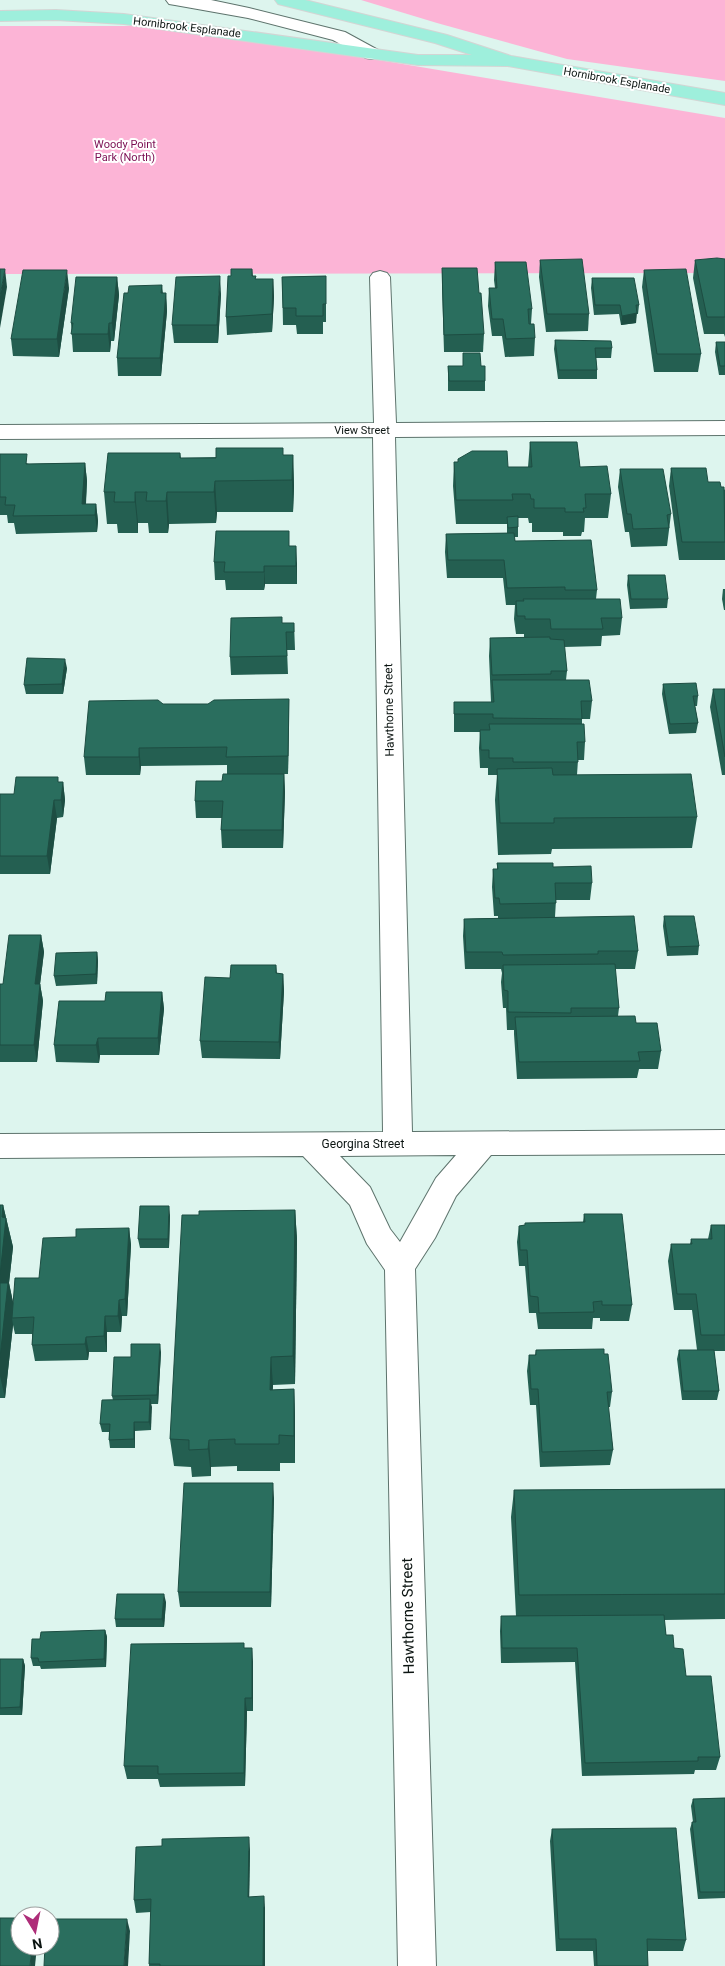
<svg xmlns="http://www.w3.org/2000/svg" width="725" height="1966" font-family="Roboto,sans-serif">
<style>
.green{fill:#fcb4d6}
.lines{fill:none;stroke-linecap:round;stroke-linejoin:round}
.minor-casing{stroke:#5d736c;stroke-width:2}
.major-casing{stroke:#d3d5d4;stroke-width:2}
.minor{fill:#fff;fill-rule:evenodd}
.major{fill:#9eefdc;fill-rule:evenodd}
.wall{fill:#245f51}
.shaded-wall{fill:#1d4d42}
.building{fill:#2a6e5e;stroke:#1d4d42}
.labels{text-anchor:middle;stroke-width:4;stroke-linejoin:round;paint-order:stroke}
.far-street-label{font-size:11px;fill:#0c1512;stroke:#fff}
.far-park-label{font-size:11px;fill:#7b0e52;stroke:#fff}
.street-label{font-size:12px;fill:#0c1512;stroke:#fff}
.near-street-label{font-size:15px;fill:#0c1512;stroke:#fff}
</style>
<rect width="100%" height="100%" fill="#ddf5ee"/>
<g class="green">
<path d="M361 0H725V81L567 59 437 23Z"/>
<path d="M0 26H131L313 49 725 118V273L0 274Z"/>
</g>
<g class="lines">
<defs>
<g id="minor">
<path d="M166 0H211L249 8 345 32 378 50 381 54 378 58 372 59 366 58 333 40 248 18 175 5 169 4Z"/>
<path d="M380 271 387 273 390 277 396 423 725 421V435L395 437 412 1132 725 1130V1154L491 1155 456 1196 435 1238 415 1269 436 1966H398L385 1270 367 1244 350 1205 303 1156 0 1158V1134L383 1132 373 437 0 439V425L374 423 370 277 373 273ZM456 1155 436 1178 400 1242 390 1229 370 1187 340 1156Z"/>
</g>
<path id="major" d="M275 0H305L447 35 511 56 725 93V105L508 66 418 65 124 24 56 20 0 21V11L56 10 124 14 418 55H472L435 43 278 4Z"/>
</defs>
<use href="#minor" class="minor-casing"/>
<use href="#major" class="major-casing"/>
<use href="#minor" class="minor"/>
<use href="#major" class="major"/>
</g>
<g class="wall">
<path d="M725 259V337L724 334H704L693 278 695 260Z"/>
<path d="M540 260 589 314 588 331 546 332 539 277Z"/>
<path d="M495 262 532 309 531 324 535 338 534 356 505 357 502 336H492L488 306 489 288H495L494 280Z"/>
<path d="M442 268 484 334 483 352H444L442 286Z"/>
<path d="M252 269 253 276 256 279H273L274 297 272 332 227 335 226 317 231 276Z"/>
<path d="M644 270 701 354 698 372H654L642 287Z"/>
<path d="M326 276V322H323V334H297L296 325H283L282 277Z"/>
<path d="M117 277 119 295 114 341H111L110 352H73L71 323Z"/>
<path d="M592 278 639 305 638 314H636V323L621 325 619 314 594 315 591 288Z"/>
<path d="M162 285 163 293H166L167 311 161 376H118L117 358 128 293Z"/>
<path d="M69 288 59 357 13 356 11 339Z"/>
<path d="M221 294 218 343H174L172 325Z"/>
<path d="M555 340 612 348 611 358H596L597 370V379H558L554 349Z"/>
<path d="M716 342H725V375H719L715 352Z"/>
<path d="M463 353 481 366 485 381V391H448V366H463Z"/>
<path d="M530 442 580 467 611 494 608 518H585L584 532H582L581 536H563V532H532V523H529L528 518H518V537H514L515 541 597 590 596 599 622 618 620 635 602 636 601 646 564 647 567 671 566 680 592 701 590 719H582V724L585 742 584 760H578L577 775 697 817 692 848 552 849 551 854 498 855 495 800 497 775H488V768H480L479 748 480 732H454V702H491L489 656 490 638 549 637H524V634H516L514 619 515 605H506L503 578H447L445 552 446 534 507 533V524H456L453 486 454 462H458V459L508 467H528Z"/>
<path d="M180 453 181 458 293 455 294 487 293 512H217L216 523 169 524 168 533H149L148 523H138V533H118L117 524H107L104 492Z"/>
<path d="M0 454 29 464 85 463 87 481 86 504H96L98 521 97 532 16 534 14 523H8L7 515H0Z"/>
<path d="M671 468 721 487 725 490V560H679L669 486Z"/>
<path d="M620 469 671 514 667 546 631 547 629 532H625L618 487Z"/>
<path d="M289 546 297 564V584H265L264 590H226L225 580H215L214 562Z"/>
<path d="M628 575 668 599 667 608 630 609 627 585Z"/>
<path d="M723 589H725V610H724L722 599Z"/>
<path d="M294 623 295 650H287L288 674 231 675 230 657Z"/>
<path d="M67 668 63 694H26L24 685Z"/>
<path d="M663 684 698 696 697 706H695L698 723 696 733 669 734 662 694Z"/>
<path d="M713 689H725V775H722L710 707Z"/>
<path d="M289 699V717L288 774H266H284L285 792 283 848H222L221 830 222 818H196L195 801 222 781 227 774V765L141 766 140 775H86L84 757 163 704H208Z"/>
<path d="M59 782H63L65 800 63 817 57 818 50 874H0V794H14Z"/>
<path d="M497 863 553 867 592 883 590 900H556L555 917 638 951 635 969H615L619 1008 618 1016 636 1023 661 1051 658 1069H639L637 1078 517 1079 514 1034V1030H507L506 1008H503L501 982 502 973 501 969H465L463 936 464 919 498 918V916H494L492 887 493 869H497Z"/>
<path d="M664 916 699 946 698 955 667 956 663 926Z"/>
<path d="M41 935 44 952 40 984 43 1001 37 1062H0V984H3Z"/>
<path d="M97 952 98 961 97 984 56 986 54 976Z"/>
<path d="M276 965 277 973 283 974 284 991 280 1059 202 1058 200 1041 230 978Z"/>
<path d="M162 992 164 1009 159 1055H100L99 1063 56 1062 54 1045 105 1001Z"/>
<path d="M0 1205H3L13 1247 9 1283 13 1303 39 1278 76 1237 129 1228 131 1245 127 1316H122L121 1332H107V1352H89L88 1360 35 1361 32 1345V1334H15L13 1325 5 1398H0Z"/>
<path d="M295 1210 297 1239 295 1384 273 1385 272 1390 294 1389 295 1417V1463H280V1471H237V1466L211 1467V1476L192 1477 191 1467 174 1466 170 1439 199 1215Z"/>
<path d="M584 1214 632 1305 629 1321H600V1318H593L592 1329H538L536 1313H529L525 1266H519L517 1242 519 1226 525 1225V1223L583 1222Z"/>
<path d="M170 1215 169 1248H140L138 1239Z"/>
<path d="M711 1225H725V1351H714L719 1391 717 1400H682L677 1359 679 1350H697L692 1310H674L668 1261 671 1244H690L691 1239H708Z"/>
<path d="M536 1350 612 1392 610 1407H608L613 1450 610 1465 540 1467 536 1405H530L527 1371 529 1355H535Z"/>
<path d="M161 1352 158 1404H151V1430L135 1431V1448H110L109 1440V1432H102L100 1424 113 1400 112 1396 131 1357Z"/>
<path d="M725 1489V1619L664 1620 666 1635 674 1648 720 1757 716 1770H695L694 1774 582 1776 575 1662 501 1663 500 1631 501 1616H516L511 1517 514 1490Z"/>
<path d="M274 1498 271 1607H180L178 1592Z"/>
<path d="M166 1602 164 1627H116L115 1619Z"/>
<path d="M105 1630 107 1637 106 1667 41 1669 40 1666H33L31 1658 40 1639Z"/>
<path d="M245 1648 253 1662V1711H247L245 1786 160 1787 158 1779H127L124 1766Z"/>
<path d="M0 1659H23L25 1666 22 1715H0Z"/>
<path d="M725 1798V1898L698 1899 690 1829 692 1822H693L691 1806 693 1799Z"/>
<path d="M552 1829 686 1940 683 1951H647L648 1966H594L593 1951H556L550 1841Z"/>
<path d="M250 1850 249 1897 265 1908V1966H149L151 1912 136 1913 134 1900Z"/>
</g>
<g class="shaded-wall">
<path d="M5 269 7 287 0 328V296Z"/>
<path d="M67 270 69 288 59 357 57 339Z"/>
<path d="M220 276 221 294 218 343 217 325Z"/>
<path d="M117 277 119 295 114 341 112 323Z"/>
<path d="M273 279 274 297 272 332V314Z"/>
<path d="M166 293 167 311 161 376 160 358Z"/>
<path d="M637 313 636 323 621 325 622 316Z"/>
<path d="M109 323 111 341 110 352 108 334Z"/>
<path d="M293 455 294 487 293 512 292 480Z"/>
<path d="M85 463 87 481 85 515 82 504Z"/>
<path d="M215 481 217 512 216 523 214 492Z"/>
<path d="M135 492 138 523V533L135 502Z"/>
<path d="M167 492 169 524 168 533 166 501Z"/>
<path d="M96 504 98 521 97 532 95 515Z"/>
<path d="M296 546 297 564V584L296 566Z"/>
<path d="M264 566 265 584 264 590Z"/>
<path d="M65 659 67 668 63 694 62 684Z"/>
<path d="M289 699V717L288 774V756Z"/>
<path d="M139 748 141 766 140 775 139 757Z"/>
<path d="M284 774 285 792 283 848 282 830Z"/>
<path d="M63 782 65 800 63 817 61 800Z"/>
<path d="M54 800 57 818 50 874 47 856Z"/>
<path d="M41 935 44 952 38 1001 35 984Z"/>
<path d="M97 952 98 961 97 984 96 974Z"/>
<path d="M283 974 284 991 280 1059 279 1042Z"/>
<path d="M40 984 43 1001 37 1062 34 1045Z"/>
<path d="M162 992 164 1009 159 1055 158 1038Z"/>
<path d="M98 1038 100 1055 99 1063 96 1045Z"/>
<path d="M3 1205 13 1247 9 1283 15 1311 12 1318 13 1325 5 1398 0 1376V1275L2 1217Z"/>
<path d="M169 1206 170 1215 169 1248 168 1239Z"/>
<path d="M295 1210 297 1239 295 1384 293 1356Z"/>
<path d="M129 1228 131 1245 127 1316 125 1299Z"/>
<path d="M119 1300 122 1316 121 1332 118 1316Z"/>
<path d="M105 1316 107 1332V1352L104 1336Z"/>
<path d="M86 1337 89 1352 88 1360 85 1344Z"/>
<path d="M160 1344 161 1352 158 1404 157 1395Z"/>
<path d="M271 1357 273 1385 272 1418 270 1390Z"/>
<path d="M294 1389 295 1417V1463L294 1436Z"/>
<path d="M150 1399 152 1407 151 1430 149 1422Z"/>
<path d="M134 1422 135 1431V1448L134 1439Z"/>
<path d="M209 1440 211 1467V1476L208 1449Z"/>
<path d="M273 1483 274 1498 271 1607 270 1592Z"/>
<path d="M164 1594 166 1602 164 1627 162 1619Z"/>
<path d="M105 1630 107 1637 106 1667 104 1659Z"/>
<path d="M252 1648 253 1662V1711L252 1698Z"/>
<path d="M23 1659 25 1666 22 1715 20 1707Z"/>
<path d="M245 1698 247 1711 245 1786 244 1773Z"/>
<path d="M249 1837 250 1850 249 1909 248 1897Z"/>
<path d="M264 1896 265 1908V1966H263Z"/>
<path d="M127 1919 130 1931 128 1966H124Z"/>
<path d="M32 1946H37L35 1966H30Z"/>
</g>
<g class="building">
<path d="M717 258 725 259V317H707L695 260Z"/>
<path d="M582 259 589 314H547L540 260Z"/>
<path d="M495 262H526L532 309H528L529 324H534L535 338 506 339 503 319H492L489 288H497Z"/>
<path d="M442 268H477L479 293H481L484 334 444 335Z"/>
<path d="M0 269H5L0 296Z"/>
<path d="M231 269H252V276H256L255 279H273L272 314 226 317 228 276H231Z"/>
<path d="M686 269 701 354H657L644 270Z"/>
<path d="M23 270H67L57 339H11Z"/>
<path d="M220 276 217 325H172L176 277Z"/>
<path d="M326 276V304H323V316H296V308H283L282 277Z"/>
<path d="M76 277H117L112 323H109L108 334H71L73 323H71Z"/>
<path d="M592 278H634L639 305H636L637 313 622 316 620 305H595Z"/>
<path d="M162 285 161 293H166L160 358H117L124 293H128L129 286Z"/>
<path d="M555 340 611 341 612 348H595L597 370H559Z"/>
<path d="M716 342H725V366H720Z"/>
<path d="M463 353H480L481 366H485V381H449L448 366H463Z"/>
<path d="M530 442H577L580 467 607 466 611 494H585L586 508H583L584 512H565V508H534V499H531L530 494H512L513 500H456L454 462H458V459L472 451H507L508 467H532Z"/>
<path d="M216 448H283V455H293L292 480 215 481 214 492H167L166 501H146L147 492H135V502H114L115 492H104L108 453H180V458H216Z"/>
<path d="M0 454H27L26 464 85 463 82 504H96L95 515 13 516 15 505H5L6 497H0Z"/>
<path d="M671 468H706L708 482H720L721 487H724L725 542H682Z"/>
<path d="M620 469H663L671 514 667 515 669 528 633 529 631 514H627Z"/>
<path d="M518 516V527L508 528 507 517Z"/>
<path d="M216 531H289V546H296V566H264V572H224L225 562H214Z"/>
<path d="M514 533 515 541 591 540 597 590H565V587L507 588 504 560H448L446 534Z"/>
<path d="M628 575H665L668 599H631Z"/>
<path d="M523 599H620L622 618H601L603 629H551L550 619H525V616H517L516 601H524Z"/>
<path d="M282 617V623H294V632H286L287 656 230 657 231 618Z"/>
<path d="M550 637V639L564 640 567 671H551V674L492 675 490 638Z"/>
<path d="M27 658 65 659 62 684 24 685Z"/>
<path d="M492 680H589L592 701H581L582 719 493 718V714H454V702H494Z"/>
<path d="M696 683 698 696H693L698 723 670 724 663 684Z"/>
<path d="M713 689H725V757Z"/>
<path d="M289 699 288 756 226 757 227 747 139 748V757H84L89 701 158 700 163 704H208L214 700Z"/>
<path d="M489 724H584L585 742H577L578 762H513V758H489V750H481L480 730H490Z"/>
<path d="M552 768 553 775 691 774 697 817 554 818V823H500L497 769Z"/>
<path d="M223 774H284L282 830H221L223 801H195L196 781H222Z"/>
<path d="M16 777H58V782H63L61 800H54L47 856H0V794H14Z"/>
<path d="M497 863H553V867L591 866 592 883H555L556 903 500 904 499 898H495L493 869H498Z"/>
<path d="M634 916 638 951H598V954L503 955 502 952H466L464 919Z"/>
<path d="M664 916H694L699 946 669 947Z"/>
<path d="M9 935H41L35 984H40L34 1045H0V984H3Z"/>
<path d="M97 952 96 974 54 976 56 953Z"/>
<path d="M615 964 619 1008H571V1013L508 1012V991L504 990 503 965Z"/>
<path d="M231 965H276V973L283 974 279 1042 200 1041 205 977 230 978Z"/>
<path d="M106 992H162L158 1038H98L96 1045H54L59 1001H105Z"/>
<path d="M635 1016 636 1023H657L661 1051 638 1052 640 1061 519 1062 515 1017Z"/>
<path d="M0 1205H3L2 1217 6 1218 0 1275Z"/>
<path d="M140 1206H169L168 1239H138Z"/>
<path d="M295 1210 293 1356 271 1357 270 1390 294 1389V1436L279 1435V1444H235V1439L209 1440 208 1449 189 1450V1440L170 1439 182 1215H199V1211Z"/>
<path d="M584 1214H622L632 1305H602V1301L593 1302 594 1312 539 1313 538 1297 530 1296 527 1250H520L519 1226 525 1225V1223L585 1222Z"/>
<path d="M711 1225H725V1335H701L696 1294H677L671 1244H692L691 1239H712Z"/>
<path d="M129 1228 125 1299 119 1300 118 1316H105L104 1336 86 1337 85 1344 32 1345 34 1317 12 1318 15 1278H39L43 1238 76 1237V1229Z"/>
<path d="M0 1283H8L0 1358Z"/>
<path d="M131 1344H160L157 1395 112 1396 114 1357H131Z"/>
<path d="M604 1349V1354H608L612 1392H607L613 1450 542 1452 538 1389H531L529 1355H536V1350Z"/>
<path d="M679 1350H714L719 1391H683Z"/>
<path d="M150 1399 149 1422H134V1439L109 1440 110 1424H100L102 1400Z"/>
<path d="M184 1483H273L270 1592H178Z"/>
<path d="M725 1489V1594L519 1595 514 1490Z"/>
<path d="M117 1594H164L162 1619H115Z"/>
<path d="M664 1615 666 1635H673L674 1648 683 1649 686 1676H711L720 1757H698V1761L585 1763 577 1648H502L501 1616Z"/>
<path d="M105 1630 104 1659 39 1662 38 1658H31L32 1639H40L41 1632Z"/>
<path d="M244 1643V1648H252V1698H245L244 1773 158 1774V1766H124L131 1644Z"/>
<path d="M0 1659H23L20 1707 0 1708Z"/>
<path d="M725 1798V1892H700L692 1822H696L693 1799Z"/>
<path d="M676 1828 686 1940 647 1939 648 1966H597L596 1939H559L552 1829Z"/>
<path d="M249 1837 248 1897 264 1896 263 1966H160V1964H149L151 1899 134 1900 136 1847 162 1846V1839Z"/>
<path d="M0 1918H20V1946H32L30 1966H0Z"/>
<path d="M50 1919H127L124 1966H44L45 1946H50Z"/>
</g>
<g class="labels">
<g class="far-street-label">
<text transform="translate(187 27) rotate(7)" y="4">Hornibrook Esplanade</text>
<text transform="translate(617 80) rotate(10)" y="4">Hornibrook Esplanade</text>
<text x="362" y="434">View Street</text>
</g>
<g class="far-park-label">
<text x="125" y="148">Woody Point<tspan x="125" dy="13">Park (North)</tspan></text>
</g>
<g class="street-label">
<text transform="translate(389 710) rotate(-91)" y="4">Hawthorne Street</text>
<text x="363" y="1148">Georgina Street</text>
</g>
<g class="near-street-label">
<text transform="translate(408 1616) rotate(-91)" y="5">Hawthorne Street</text>
</g>
</g>
<g transform="translate(35 1931) rotate(170)"><circle r="24" fill="#ffffff" stroke="#9ea1a0"/>
<path d="M0-4L9 19L0 12L-9 19Z" fill="#ae2d79"/>
<text y="-8" font-size="14" font-weight="bold" text-anchor="middle" fill="#0c1512">N</text>
</g>
</svg>
